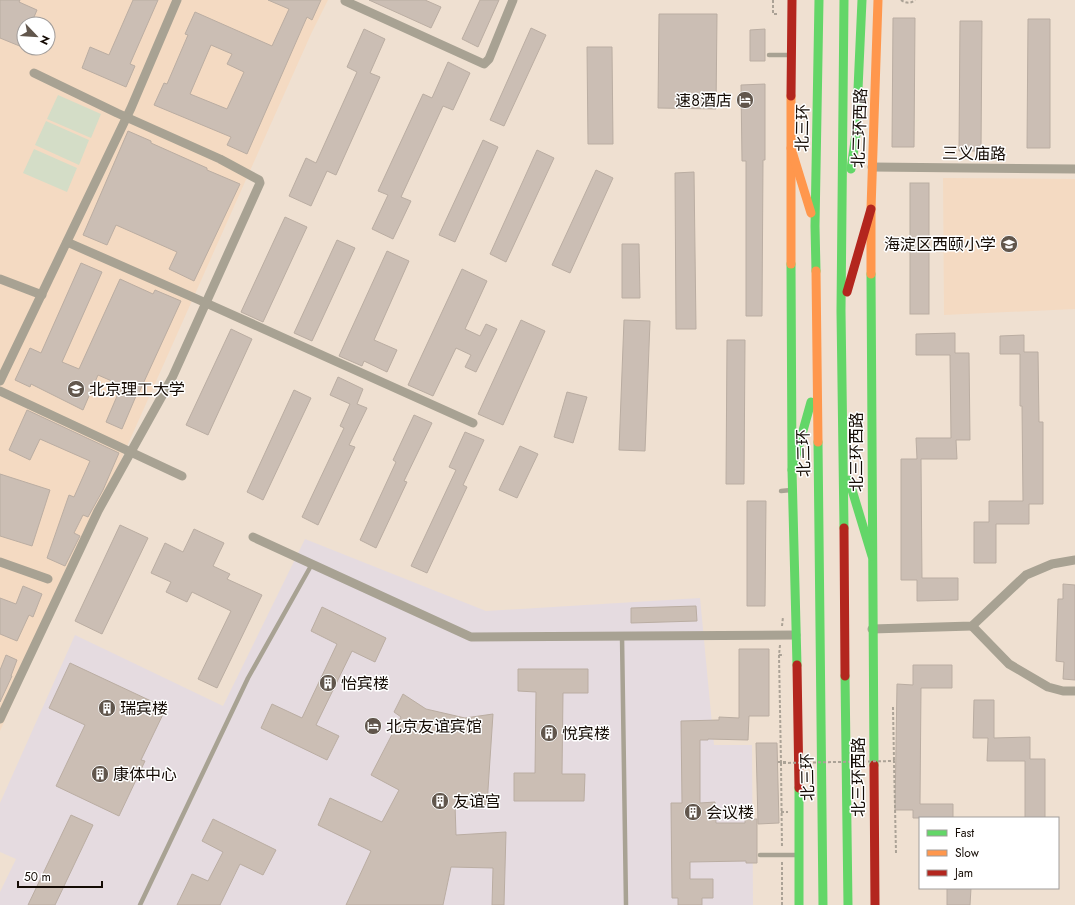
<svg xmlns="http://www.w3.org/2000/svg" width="1075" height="905" font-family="Jost,'Noto Sans SC',sans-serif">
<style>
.commercial{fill:#e5dbe0}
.built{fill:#f4dac2;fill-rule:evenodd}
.green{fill:#d4ddc7}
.building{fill:#cbbeb4;stroke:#baada2;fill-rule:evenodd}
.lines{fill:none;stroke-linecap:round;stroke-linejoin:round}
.path{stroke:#aba296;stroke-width:2;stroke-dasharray:3 2;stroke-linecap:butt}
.lane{stroke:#a8a293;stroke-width:4.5}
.street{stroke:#a8a293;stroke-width:9}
.fast{stroke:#63d668;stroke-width:9}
.slow{stroke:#ff974d;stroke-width:9}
.jam{stroke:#b3261e;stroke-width:9}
.path-bridge{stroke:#aba296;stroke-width:2;stroke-dasharray:3 2;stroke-linecap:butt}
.labels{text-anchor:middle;stroke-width:3;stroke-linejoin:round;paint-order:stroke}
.poi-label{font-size:16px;fill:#140b04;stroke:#fff;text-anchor:start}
.street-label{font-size:16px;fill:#140b04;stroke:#fff}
</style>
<rect width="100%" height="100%" fill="#efe0d1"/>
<path class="commercial" d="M305 539 486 611 700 598 714 745H752L753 905H0V892L16 859 0 852V803L75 635 223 706Z"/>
<g class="built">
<path d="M0 0H328L311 34 0 731ZM24 24H48V48H24Z"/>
<path d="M943 178 1075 179V309L944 315Z"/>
</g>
<g class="green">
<path d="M58 95 101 114 91 138 47 119Z"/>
<path d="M46 121 89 140 79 165 35 145Z"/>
<path d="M34 149 77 168 67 192 23 173Z"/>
</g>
<g class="building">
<path d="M0 0H20L19 2 37 10 31 24H24V42L22 47 0 38Z"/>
<path d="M133 0H158L130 64 135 66 126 87 82 68 90 47 109 55Z"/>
<path d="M268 0H321L312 20 307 17 247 154 227 145 231 137 154 105 164 83 167 84 188 35 185 34 195 12 272 46 289 9ZM211 45 232 54 227 64 244 72 227 109 190 94Z"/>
<path d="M369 0H425L441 7 431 28Z"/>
<path d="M480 0H499L478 47 462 39Z"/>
<path d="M659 14H717L716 109 658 108Z"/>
<path d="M893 18H915L914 147H892Z"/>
<path d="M1028 19H1050V148H1027Z"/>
<path d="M960 21H982L981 151H959Z"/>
<path d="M531 28 546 35 504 126 490 120Z"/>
<path d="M364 29 385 39 370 73 380 77 336 175 327 171 311 206 289 196 306 158 316 163 357 72 347 67Z"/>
<path d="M765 29V61H750V30Z"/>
<path d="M587 47H612L613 144H588Z"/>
<path d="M448 62 470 73 453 110 443 106 401 197 411 201 393 239 372 229 388 195 378 191 423 94 432 98Z"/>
<path d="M765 84V160H763L762 316H746V161H742L741 85Z"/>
<path d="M128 131 151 141V143L207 168V170L240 184 194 281 169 269 177 252 116 225 107 245 83 235Z"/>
<path d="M483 140 498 147 455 242 439 235Z"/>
<path d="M537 150 554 158 506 262 490 254Z"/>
<path d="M596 170 613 178 570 273 552 265Z"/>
<path d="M694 172 696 329H676L675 173Z"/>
<rect x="910" y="183" width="19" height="131"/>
<path d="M285 217 307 227 263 322 241 312Z"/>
<path d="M337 240 355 248 312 341 294 333Z"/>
<path d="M622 244H639L640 298H622Z"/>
<path d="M387 251 409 261 374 340 397 350 387 372 364 361 362 366 339 356Z"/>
<path d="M81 263 102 272 62 362 79 369 120 279 153 294 155 290 181 301 137 397 136 396 122 429 106 422 120 389 112 386 114 382 98 375 83 410 31 384 30 387 15 380 30 348 41 353Z"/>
<path d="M462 269 487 281 465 329 480 336 486 324 497 329 476 372 465 367 471 355 456 348 433 396 408 385Z"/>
<path d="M521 320 545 331 503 425 478 414Z"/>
<path d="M624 320 650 321 645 451 619 450Z"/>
<path d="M231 329 252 339 208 435 186 425Z"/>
<path d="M955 333V353H969L970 440H956L957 459H921L922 578H958V600L917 601V580H901V459H917L916 438H951L950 355H916V334Z"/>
<path d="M1024 335V352H1038L1039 422H1043V504H1029V524H996V563H974V522H989V501H1023L1022 406H1020V354H1000V336Z"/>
<path d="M727 340H745L744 484H726Z"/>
<path d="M338 377 363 389 357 404 367 408 349 445 355 447 318 525 302 517 344 428 340 426 350 404 330 395Z"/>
<path d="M294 390 311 398 263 500 247 492Z"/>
<path d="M567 392 587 397 573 443 554 437Z"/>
<path d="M27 410 119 453 103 490 88 517 83 515 74 533 80 536 65 566 47 558 69 495 74 497 90 461 40 439 30 460 9 450Z"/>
<path d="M414 415 432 423 404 481 407 482 376 548 360 540 396 462 393 460Z"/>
<path d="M465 432 484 440 463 485 467 487 427 573 411 566 456 470 449 467Z"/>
<path d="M520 446 538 454 517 498 499 490Z"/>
<path d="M0 474 50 490 32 546 0 536Z"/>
<path d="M747 501H766L765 606H747Z"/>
<path d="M120 525 148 538 102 634 75 621Z"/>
<path d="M194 529 224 543 213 566 230 574 227 579 262 595 217 688 198 679 231 611 192 592 187 602 166 592 171 582 151 573 165 543 183 552Z"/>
<path d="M1063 584 1075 585V680L1063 679 1064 662 1056 661 1058 599H1063Z"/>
<path d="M23 586 42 594 33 617 29 615 17 641 0 634V598L16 604Z"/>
<path d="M696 606 697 621 631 623V608Z"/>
<path d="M322 607 386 638 375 662 352 651 316 725 339 736 327 760 261 728 272 704 302 718 337 644 311 631Z"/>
<path d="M739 649H769V716H749L748 740 708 739V740H700V803L715 802 716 823H745V819H757V863H746V861L690 862V879H713V898H702V905H678V898H672L671 803H682L681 721 719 720V717L739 718Z"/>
<path d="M6 655 17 660 11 676H12L0 702V670Z"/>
<path d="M70 663 166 708 141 760 145 761 119 816 56 786 85 725 49 708Z"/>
<path d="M913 665H952V688H921L920 804H953V818H913V810H895L897 684 913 685Z"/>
<path d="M518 669H588V693H563L562 774H585L584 801H514V773H535L536 692 518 691Z"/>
<path d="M403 694 426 709 465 718 493 714 487 805 455 804 456 835 506 832 504 905H492L493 868 451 867 443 905H346L371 851 318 825 330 798 382 822 399 790 371 775 401 717 394 712Z"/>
<path d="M974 700H994V738L1030 737V759H1045V818H1025V761H987L988 738H973Z"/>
<path d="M756 743H777L779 823 758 824Z"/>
<path d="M71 815 93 825 55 905H28Z"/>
<path d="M213 819 276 850 263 875 240 864 220 905H177L192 874 208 881 223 852 202 841Z"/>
<path d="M947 888H971L970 905H947Z"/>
</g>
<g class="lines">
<g class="path">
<path d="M773 0V14H779"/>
<path d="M901 0C905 3 911 4 915 0"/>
<path d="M782 626 783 617"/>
<path d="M780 645 779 655H784"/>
<path d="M893 707 894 761"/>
<path d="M778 762H788"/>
<path d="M781 763 782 848"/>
<path d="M781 812H788"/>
<path d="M782 862V905"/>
</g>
<g class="lane">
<path d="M769 55H790"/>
<path d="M781 491 791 490"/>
<path d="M622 636 626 905"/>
<path d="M760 855H798"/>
<path d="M140 905 248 678 312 564"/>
</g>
<g class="street">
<path d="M345 1 484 64 489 59 513 0"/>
<path d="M872 167 1075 169"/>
<path d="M67 242 206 303 473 423"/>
<path d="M0 279 42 295"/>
<path d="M0 381 131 108 177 0"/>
<path d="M0 391 182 476"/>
<path d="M253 537 471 637 796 635"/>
<path d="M0 562 48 579"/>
<path d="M972 626 1009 664 1048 687 1063 691H1075"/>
<path d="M872 629 972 626 1026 575 1052 564 1075 560"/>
<path d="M0 719 98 511 172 378 260 183 259 180 220 159 117 113 34 73"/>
</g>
<g class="fast">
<path d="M851 169 856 134 862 0"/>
<path d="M791 264 792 470 797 665"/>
<path d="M816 271 815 226 819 0"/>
<path d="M871 274 874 765"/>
<path d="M818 442 823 905"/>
<path d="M792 470 811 402"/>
<path d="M849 480 872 556"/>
<path d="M844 528 841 311 844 0"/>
<path d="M845 676 848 905"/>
<path d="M799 788V905"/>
</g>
<g class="slow">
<path d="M791 96V264"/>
<path d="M791 148 811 213"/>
<path d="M816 271 818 442"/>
<path d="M871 274V209L878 0"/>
</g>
<g class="jam">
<path d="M791 96 792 0"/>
<path d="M847 292 871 209"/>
<path d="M844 528 845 676"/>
<path d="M797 665 799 788"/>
<path d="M874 765 875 905"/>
</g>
<path class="path-bridge" d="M779 655 781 763 894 761 896 853"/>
</g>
<defs>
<symbol id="hotel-disc" viewBox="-11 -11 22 22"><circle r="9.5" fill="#61564c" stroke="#fff"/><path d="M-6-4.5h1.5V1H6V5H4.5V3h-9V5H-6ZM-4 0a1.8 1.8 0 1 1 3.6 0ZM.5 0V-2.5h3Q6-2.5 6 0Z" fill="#fff"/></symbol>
<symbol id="school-disc" viewBox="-11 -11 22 22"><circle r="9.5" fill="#61564c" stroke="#fff"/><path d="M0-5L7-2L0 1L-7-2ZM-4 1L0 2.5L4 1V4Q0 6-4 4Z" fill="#fff"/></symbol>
<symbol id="university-disc" viewBox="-11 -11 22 22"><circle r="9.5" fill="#61564c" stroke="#fff"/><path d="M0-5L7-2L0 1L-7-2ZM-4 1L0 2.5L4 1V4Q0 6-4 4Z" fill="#fff"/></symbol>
<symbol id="building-disc" viewBox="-11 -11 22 22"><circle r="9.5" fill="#61564c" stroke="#fff"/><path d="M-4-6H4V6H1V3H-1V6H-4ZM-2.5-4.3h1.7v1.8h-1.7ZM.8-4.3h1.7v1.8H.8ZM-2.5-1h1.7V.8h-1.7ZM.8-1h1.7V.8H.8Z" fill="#fff"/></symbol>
</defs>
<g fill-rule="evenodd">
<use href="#hotel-disc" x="735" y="90" width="20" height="20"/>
<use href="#school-disc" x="999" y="234" width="20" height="20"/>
<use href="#university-disc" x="66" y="379" width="20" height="20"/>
<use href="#building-disc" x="318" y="673" width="20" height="20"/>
<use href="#building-disc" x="97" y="698" width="20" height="20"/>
<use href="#hotel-disc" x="363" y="716" width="20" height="20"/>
<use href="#building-disc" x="539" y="723" width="20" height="20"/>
<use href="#building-disc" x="90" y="764" width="20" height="20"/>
<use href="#building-disc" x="430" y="791" width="20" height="20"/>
<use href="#building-disc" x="683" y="802" width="20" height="20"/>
</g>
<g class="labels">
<g class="poi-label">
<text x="732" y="106" text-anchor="end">速8酒店</text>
<text x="996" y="250" text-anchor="end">海淀区西颐小学</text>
<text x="89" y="395">北京理工大学</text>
<text x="341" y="689">怡宾楼</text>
<text x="120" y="714">瑞宾楼</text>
<text x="386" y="732">北京友谊宾馆</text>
<text x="562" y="739">悅宾楼</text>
<text x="113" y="780">康体中心</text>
<text x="453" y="807">友谊宫</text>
<text x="706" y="818">会议楼</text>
</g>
<g class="street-label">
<text transform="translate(802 128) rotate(-89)" y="6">北三环</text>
<text transform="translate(859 128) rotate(-88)" y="6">北三环西路</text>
<text transform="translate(974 153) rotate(1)" y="6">三义庙路</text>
<text transform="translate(856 452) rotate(-90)" y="6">北三环西路</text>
<text transform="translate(803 453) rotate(-91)" y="6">北三环</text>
<text transform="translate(807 777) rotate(-91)" y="6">北三环</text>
<text transform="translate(858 777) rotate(-90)" y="6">北三环西路</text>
</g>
</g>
<rect x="919" y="817" width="140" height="72" fill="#ffffff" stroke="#a19d9b"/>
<rect x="927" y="830" width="20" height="6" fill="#63d668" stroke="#a19d9b"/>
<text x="955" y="837" font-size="12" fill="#140b04">Fast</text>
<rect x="927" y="850" width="20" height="6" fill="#ff974d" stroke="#a19d9b"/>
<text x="955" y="857" font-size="12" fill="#140b04">Slow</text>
<rect x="927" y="870" width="20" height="6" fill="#b3261e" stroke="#a19d9b"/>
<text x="955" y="877" font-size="12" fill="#140b04">Jam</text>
<g transform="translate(36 36) rotate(115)"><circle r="19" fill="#ffffff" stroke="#a19d9b"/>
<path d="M0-3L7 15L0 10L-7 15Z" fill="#61564c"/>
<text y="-6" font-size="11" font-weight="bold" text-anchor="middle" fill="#140b04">N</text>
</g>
<path d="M18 881v6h84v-6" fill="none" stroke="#140b04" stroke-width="2"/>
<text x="24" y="881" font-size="12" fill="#140b04" stroke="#ffffff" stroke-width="3" paint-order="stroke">50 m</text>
</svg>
